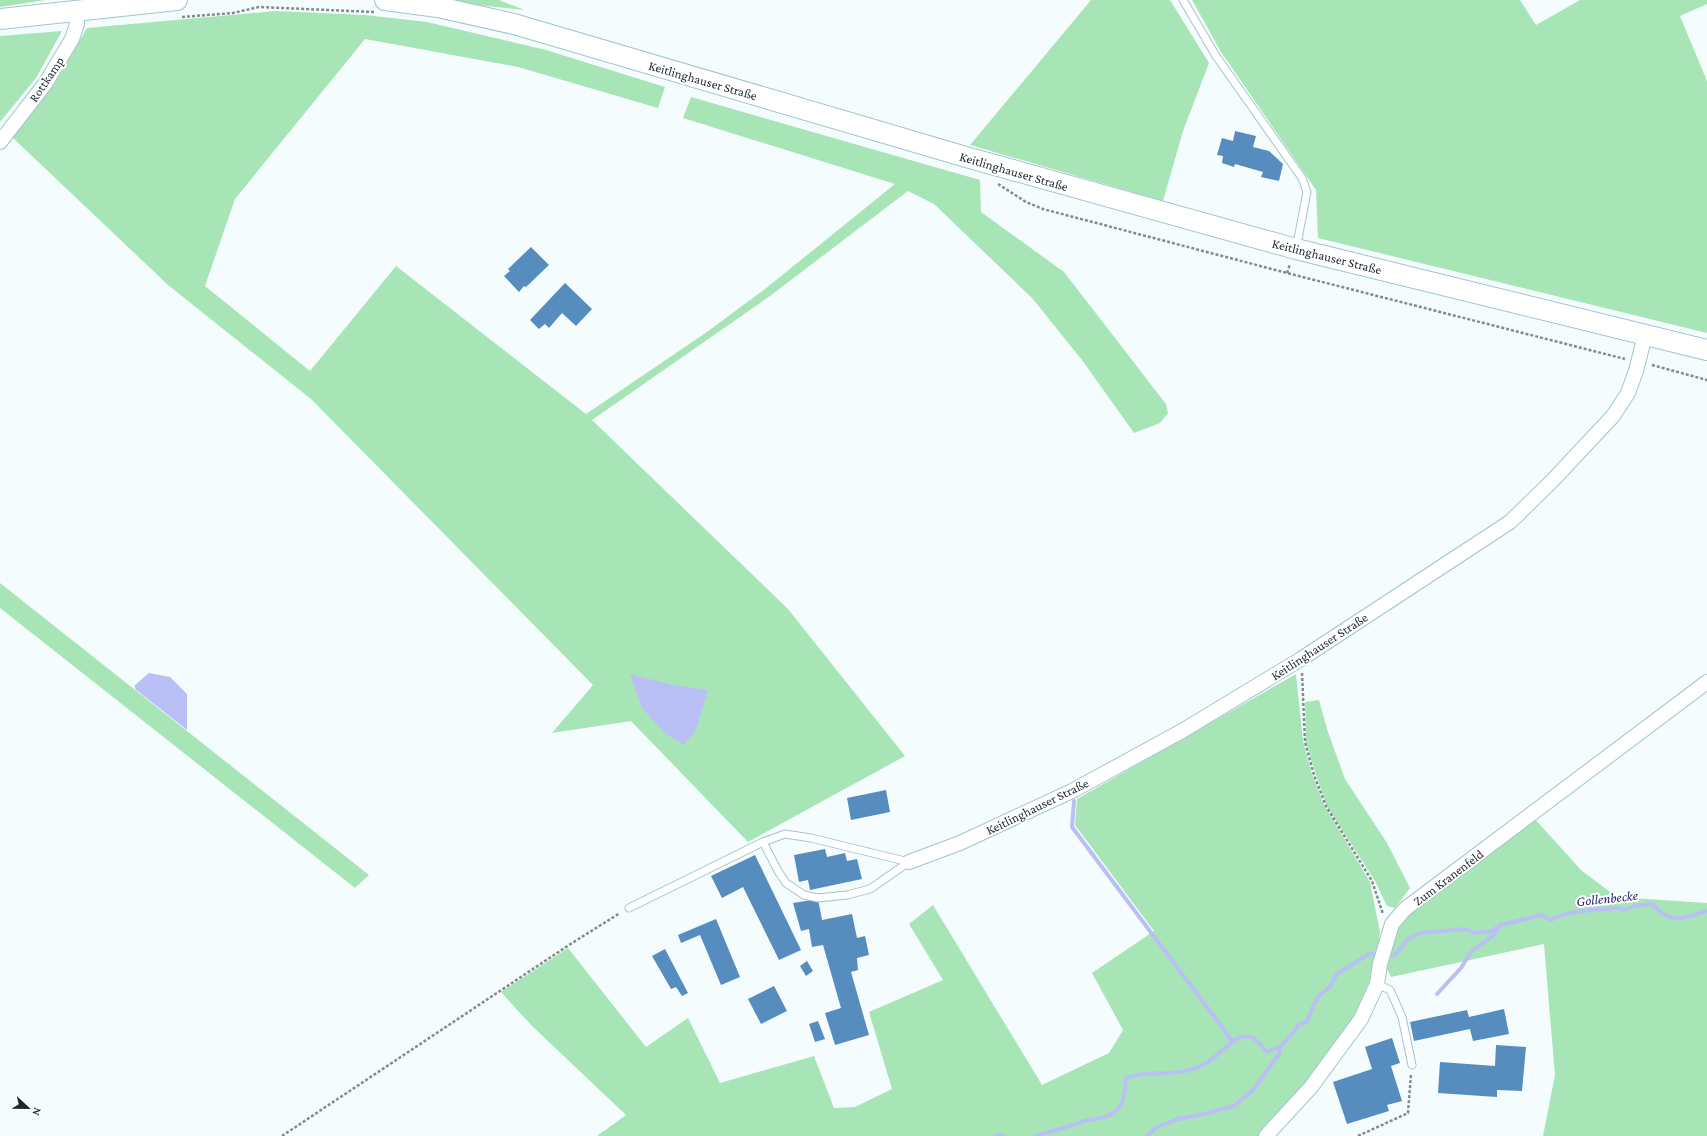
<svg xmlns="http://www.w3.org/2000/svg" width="1707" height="1136" font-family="'Crimson Pro',serif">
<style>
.green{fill:#a7e5b7}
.water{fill:#babff5}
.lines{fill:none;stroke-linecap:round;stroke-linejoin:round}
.stream{stroke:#babff5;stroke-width:4}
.building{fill:#568cbe}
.lane-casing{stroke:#a2c4cd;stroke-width:9}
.street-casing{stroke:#a2c4cd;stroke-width:16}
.secondary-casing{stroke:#a2c4cd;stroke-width:22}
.path{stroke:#818c8f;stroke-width:2.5;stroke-dasharray:3 2;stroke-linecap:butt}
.lane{stroke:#fff;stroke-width:7}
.street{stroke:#fff;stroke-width:14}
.secondary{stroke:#fff;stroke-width:20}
.labels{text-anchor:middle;stroke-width:4;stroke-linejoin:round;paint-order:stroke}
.street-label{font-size:13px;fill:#1b282c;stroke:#fff}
.water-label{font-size:14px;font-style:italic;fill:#2a2470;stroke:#fff}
</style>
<rect width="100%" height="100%" fill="#f5fcfe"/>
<g class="green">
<path d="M0 0H46L0 7Z"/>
<path d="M436 0H499L525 10 440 1Z"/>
<path d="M1091 0H1170L1209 63 1183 131 1163 201 970 145Z"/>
<path d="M1192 0H1520L1536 25 1580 0H1707V4L1680 16 1707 81V333L1318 238 1316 190 1221 52Z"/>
<path d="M275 11 365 15 427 22 546 50 665 87 658 108 518 67 365 39 235 199 205 286 310 371 396 266 586 414 704 334 765 289 895 184 683 118 691 97 980 180 981 212 1064 272 1166 404 1168 413 1160 423 1134 433 1082 360 1032 298 934 204 908 191 770 296 592 420 788 609 905 756 748 842 631 721 552 733 593 685 311 399 168 285 12 137 53 86 87 28Z"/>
<path d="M62 31 36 78 0 122V36Z"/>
<path d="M0 583 369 875 355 888 0 608Z"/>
<path d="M1296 674 1303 741 1312 774 1324 805 1370 882 1380 932 1378 949 1369 983 1354 1016 1339 1040 1307 1082 1260 1136H597L626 1115 531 1025 501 992 568 948 646 1047 688 1018 720 1083 814 1056 834 1108 855 1107 892 1089 869 1012 943 980 909 924 933 905 1042 1085 1109 1053 1123 1030 1092 973 1154 931 1075 825 1077 799Z"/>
<path d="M1319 700 1328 732 1345 779 1387 843 1410 888 1395 908 1387 906 1375 881 1327 806 1316 775 1306 742 1305 702Z"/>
<path d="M1533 817 1582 871 1617 897 1707 903V1136H1543L1555 1075 1544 944 1391 977 1387 969 1389 949 1394 934 1412 912Z"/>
</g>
<g class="water">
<path d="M149 673 170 677 187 694V730L135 689V685Z"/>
<path d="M630 674 673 685 708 690 696 730 684 745 666 734 642 708Z"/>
</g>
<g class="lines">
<g class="stream">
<path d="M1074 801 1072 827 1233 1042"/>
<path d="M1437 994 1461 968 1471 952 1494 935 1500 926"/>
<path d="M996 1136 999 1135 1004 1136"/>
<path d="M1036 1136C1051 1131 1067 1128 1081 1122 1093 1118 1107 1120 1117 1110 1125 1101 1125 1089 1126 1078 1150 1069 1177 1078 1201 1066 1215 1060 1230 1041 1241 1037 1244 1036 1249 1037 1253 1037L1267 1052 1280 1047 1293 1033 1298 1025 1307 1022 1315 1002 1320 995 1329 988 1337 974 1369 954 1395 955 1408 939 1420 933 1466 929 1475 933 1492 931 1501 925 1542 915 1551 920C1573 909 1595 910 1619 908L1624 910 1634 906 1652 904C1672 926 1682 918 1707 911"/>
<path d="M1147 1136 1157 1127 1178 1119 1204 1114 1234 1106 1253 1090 1279 1054 1280 1047"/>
</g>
</g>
<g class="building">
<path d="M1235 131 1256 136 1253 147 1269 151 1283 164 1279 181 1261 177 1263 172 1235 164 1234 167 1222 163 1223 156 1217 155 1222 138 1233 141Z"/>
<path d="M531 247 549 265 526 287 524 286 519 292 504 276 510 271 508 269Z"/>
<path d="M565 283 592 309 576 326 562 313 549 328 545 324 539 329 530 320Z"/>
<path d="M886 790 890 812 851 820 847 798Z"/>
<path d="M825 849 827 857 845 853 847 861 857 859 862 879 810 890 808 880 799 882 794 855Z"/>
<path d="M755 855 801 950 779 960 743 887 722 898 711 876Z"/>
<path d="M818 899 822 920 852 914 857 938 865 936 869 955 857 958 858 970 851 972 869 1035 835 1045 825 1013 841 1008 823 945 812 947 809 929 801 931 793 903Z"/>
<path d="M716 919 740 977 721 985 700 935 681 943 678 935Z"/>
<path d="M665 949 688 993 682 996 676 987 671 989 652 956Z"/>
<path d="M807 961 813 971 806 976 800 966Z"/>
<path d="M774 986 787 1011 761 1024 748 999Z"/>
<path d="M1504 1009 1509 1034 1473 1041 1470 1029 1414 1041 1410 1022 1467 1010 1469 1017Z"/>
<path d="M818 1021 825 1039 815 1042 809 1024Z"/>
<path d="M1392 1038 1400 1063 1391 1066 1402 1101 1387 1105 1389 1111 1347 1124 1333 1082 1372 1069 1365 1047Z"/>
<path d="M1496 1045 1526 1047 1522 1091 1497 1090V1097L1438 1093 1440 1062 1495 1066Z"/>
</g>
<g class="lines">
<defs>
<g id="lane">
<path d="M1183 0 1216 56 1302 178 1307 192 1296 249"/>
<path d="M763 842 778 871 786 883 804 895 818 898 847 895 870 889 909 862"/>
<path d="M629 908 763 842 785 834 811 838 909 862"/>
<path d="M1377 984 1390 990 1402 1017 1412 1065"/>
</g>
<g id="street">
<path d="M0 142 45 84 72 39 77 24 76 11"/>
<path d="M909 862 960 843 1072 791 1182 731 1301 659 1510 522 1553 480 1613 416 1628 393 1636 371 1645 335"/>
<path d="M1266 1136 1311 1087 1361 1019 1377 984 1380 964 1392 924 1405 909 1707 682"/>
</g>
<g id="secondary">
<path d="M385 0 438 7 514 24 966 157 1296 249 1707 350"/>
<path d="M0 19 177 0"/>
</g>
</defs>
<use href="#lane" class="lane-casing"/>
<use href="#street" class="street-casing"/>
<use href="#secondary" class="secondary-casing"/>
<g class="path">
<path d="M182 17 233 13 259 7 374 12"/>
<path d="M998 184 1026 202 1043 209 1287 273 1625 359"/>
<path d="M1287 273 1290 264"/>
<path d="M1652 365 1707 380"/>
<path d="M1302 673 1305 742 1314 775 1326 806 1372 881 1383 914"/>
<path d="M282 1136 569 945 620 913"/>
<path d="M1358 1136 1408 1113 1411 1074"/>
</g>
<use href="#lane" class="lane"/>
<use href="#street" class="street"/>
<use href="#secondary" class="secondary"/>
</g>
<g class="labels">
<g class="street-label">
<text transform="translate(46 79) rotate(-56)" y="5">Rottkamp</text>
<text transform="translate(703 80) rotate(16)" y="5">Keitlinghauser Straße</text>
<text transform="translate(1014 171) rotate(16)" y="5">Keitlinghauser Straße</text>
<text transform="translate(1327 256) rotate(14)" y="5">Keitlinghauser Straße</text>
<text transform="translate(1319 646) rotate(-33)" y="5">Keitlinghauser Straße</text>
<text transform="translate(1037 806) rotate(-26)" y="5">Keitlinghauser Straße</text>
<text transform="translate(1448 877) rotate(-37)" y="5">Zum Kranenfeld</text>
</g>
<g class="water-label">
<text transform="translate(1607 898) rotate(-6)" y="5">Gollenbecke</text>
</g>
</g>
<g transform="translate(28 1108) rotate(112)" stroke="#ffffff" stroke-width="3" paint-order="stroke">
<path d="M0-3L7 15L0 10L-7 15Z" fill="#1b282c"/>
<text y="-6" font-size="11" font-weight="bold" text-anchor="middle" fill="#1b282c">N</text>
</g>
</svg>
